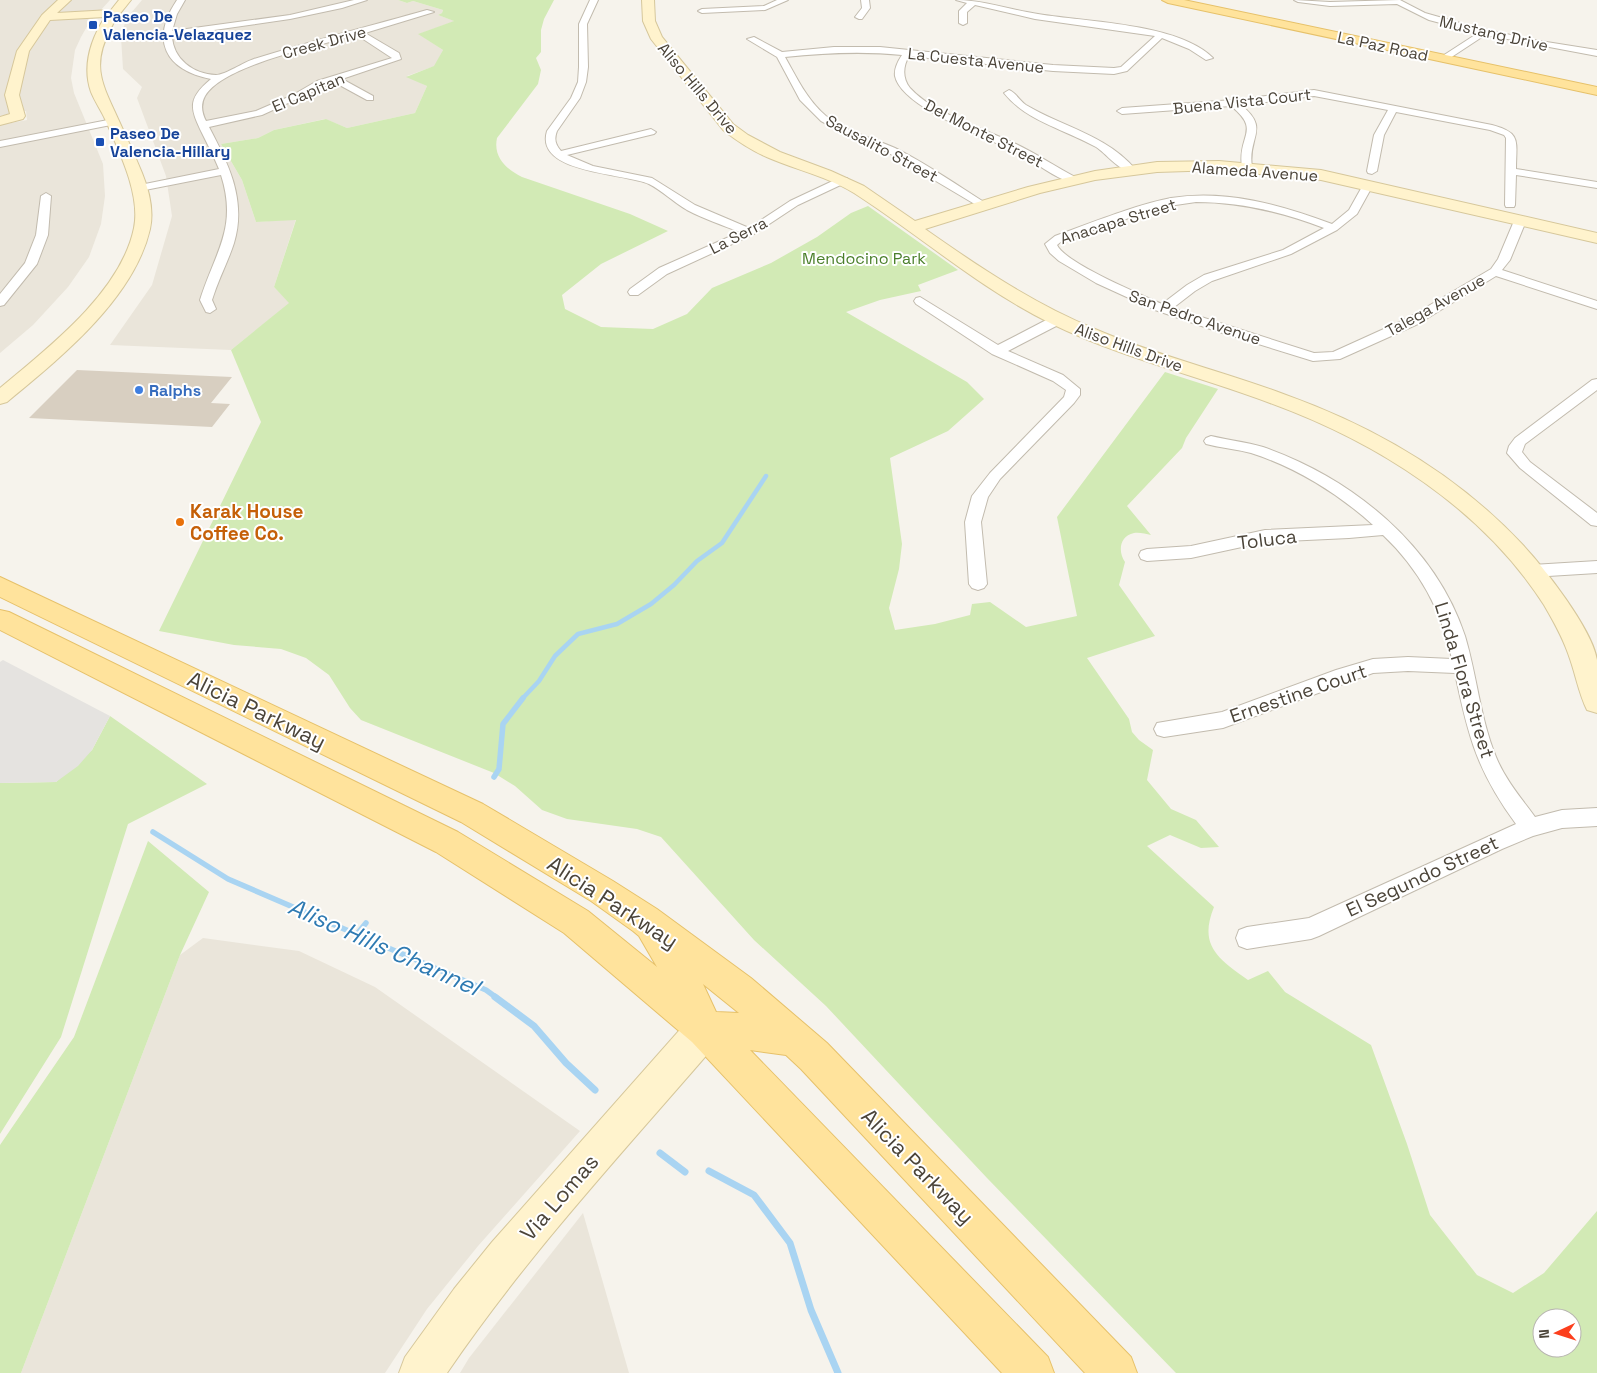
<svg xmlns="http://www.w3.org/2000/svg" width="1597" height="1373" font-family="'Space Grotesk',sans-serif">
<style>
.residential{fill:#eae5da}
.green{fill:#d2eab5;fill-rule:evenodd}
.parking{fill:#e5e3e0}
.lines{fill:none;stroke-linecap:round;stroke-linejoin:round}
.stream-far2{stroke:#a9d4f2;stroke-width:4.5}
.stream-far1{stroke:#a9d4f2;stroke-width:5.5}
.stream{stroke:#a9d4f2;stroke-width:7}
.building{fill:#d8cfc1}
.street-casing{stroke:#c2bbae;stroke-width:2}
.secondary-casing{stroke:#d6c79b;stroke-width:2}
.primary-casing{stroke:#e6c16a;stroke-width:2}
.street{fill:#fff;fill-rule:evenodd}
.secondary{fill:#fff3cd;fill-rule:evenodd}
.primary{fill:#ffe39c;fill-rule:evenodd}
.transit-dot{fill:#1a4fb4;stroke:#fff;stroke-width:2}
.shop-dot{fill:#3f7fe0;stroke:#fff;stroke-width:2}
.food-dot{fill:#e8710a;stroke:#fff;stroke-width:2}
.labels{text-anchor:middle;stroke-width:4;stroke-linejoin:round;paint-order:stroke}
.far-transit-label{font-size:16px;font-weight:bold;fill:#164399;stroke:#fff;text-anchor:start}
.far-street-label{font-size:16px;fill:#4b4439;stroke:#fff}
.far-park-label{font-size:16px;fill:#4a7f2a;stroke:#fff}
.far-shop-label{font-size:16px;font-weight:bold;fill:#366cbe;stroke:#fff;text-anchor:start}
.food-label{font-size:19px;font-weight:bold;fill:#c56008;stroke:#fff;text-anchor:start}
.street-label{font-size:19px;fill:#4b4439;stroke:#fff}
.near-street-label{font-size:22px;fill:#4b4439;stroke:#fff}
.near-water-label{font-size:24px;font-style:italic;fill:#2e7ab2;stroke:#fff}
</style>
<rect width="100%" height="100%" fill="#f6f3ec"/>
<g class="residential">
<path d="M0 0H110L89 23 81 37 75 50 71 78 74 93 103 164 105 196 101 224 89 257 68 287 33 325 0 353V125L27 120 26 111 0 116Z"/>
<path d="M142 0H398L407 3 413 1 443 10 442 13 438 15 455 21 419 34 443 50 435 66 407 76 427 86 415 113 347 128 325 119 274 130 258 138 221 144 242 180 256 222 296 219 274 287 290 303 231 350 110 345 152 285 172 216 166 176 137 98 142 87 123 69 121 37 126 19Z"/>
<path d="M203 938 299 951 375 987 580 1131 478 1246 427 1309 385 1373H21L180 955Z"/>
<path d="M583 1213 629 1373H460L469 1358Z"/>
</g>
<g class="green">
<path d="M398 0H554L544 19 541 30V52L536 58 541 70 538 84 497 138C493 157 506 169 522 177L630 214 668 231 601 264 562 295 565 309 601 327 653 329 687 314 712 288 771 263 817 237 851 213 868 206 958 270 918 285 921 291 880 300 846 312 967 382 984 399 948 431 890 458 902 544 899 569 889 608 895 630 935 624 970 615 972 604 990 602 1026 627 1077 616 1057 517 1165 372 1218 389 1186 438 1182 448 1127 506 1151 535C1146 534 1139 532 1134 533 1119 536 1118 552 1125 562L1119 585 1155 636 1087 658 1129 719 1132 732 1139 740 1153 750 1147 780 1171 809 1196 820 1219 847 1201 848 1170 835 1147 846 1214 907C1198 946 1219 959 1248 980L1268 971 1285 992 1371 1045 1407 1144 1430 1215 1477 1275 1513 1293 1544 1273 1597 1211V1373H1176L987 1178 826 1006 754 940 661 837 637 829 567 819 542 810 515 786 494 773 361 720 350 708 329 675 306 658 281 649 234 645 159 631 261 422 231 350 289 303 274 287 296 220 256 222 242 180 221 144 258 138 274 130 326 119 347 128 415 113 427 86 406 77 434 66 443 50 418 34 454 21 438 15 442 13 443 10 413 1 407 3ZM1542 1318H1572V1348H1542Z"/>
<path d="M110 716 207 784 128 824 61 1037 0 1134V783L56 782 92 750Z"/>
<path d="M148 841 209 892 180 955 21 1373H0V1145L74 1037Z"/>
</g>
<path class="parking" d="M3 660 110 716 92 750 78 766 56 782 0 783V662Z"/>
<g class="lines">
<path class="stream-far2" d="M522 699 539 681 555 656 578 634 617 624 651 604 674 585 697 561 722 543 766 476"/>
<g class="stream-far1">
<path d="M494 777 499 769 503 724 523 698"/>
<path d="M153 832 228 879 486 990 497 998"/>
<path d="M357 934 366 923"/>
</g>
<g class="stream">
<path d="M495 997 534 1026 566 1063 595 1090"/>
<path d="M660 1153 685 1172"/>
<path d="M709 1171 754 1195 790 1243 811 1310 838 1373"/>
</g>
</g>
<path class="building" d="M77 370 232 377 211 403 230 404 212 427 29 418Z"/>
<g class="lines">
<defs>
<g id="street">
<path d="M177 0H185L177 14 172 31 290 15 354 0H367L342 8 290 19 172 36C173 59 193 74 216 75 225 75 244 62 254 59 311 41 370 26 427 10L434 12 365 33 399 53 401 59 342 79 373 96V100H367L334 82 262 115 209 127C228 163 247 200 234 243 228 262 218 280 212 300L216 309 210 313 206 312 200 300C215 252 238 228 221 175L140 191 135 188 140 185 219 169C214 157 208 145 202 133 190 108 187 99 211 79 165 70 150 40 177 0ZM357 35 392 58 317 81 293 95 256 111 206 121C202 113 200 105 205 96 223 65 321 45 357 35Z"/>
<path d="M590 0H598L587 24 588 67 586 82 580 98 557 131C554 139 555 144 561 151L651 129 656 132 654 134 567 155 593 166 652 178 695 205 749 228 790 201 839 178H847L848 180 847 182 798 205 754 234 667 274 638 295H630L628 292 630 289 659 268 740 232C722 225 704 219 687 210 673 202 663 191 649 184 626 173 534 174 547 131L571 98 578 82 579 67V24Z"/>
<path d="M777 0H788L765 10 702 13 698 11 702 9 764 6Z"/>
<path d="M861 0H869L870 8 862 19H859L855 17 862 8Z"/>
<path d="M956 0C984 0 1010 10 1038 14 1085 22 1179 23 1213 58L1206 60 1189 49 1162 38 1127 71 1114 74 1053 71 909 56C903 66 902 78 910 88 932 113 985 129 1016 144 1037 154 1056 167 1077 178L1078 180 1077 182 1073 183C1053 178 1035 161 1016 152 988 138 902 108 895 76 894 69 898 61 902 55 862 51 824 53 785 57 797 78 807 100 826 116 846 132 873 138 895 148 927 164 957 185 987 204L988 206 987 208 983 209 887 152 850 137 821 121 800 100 777 57 747 39 754 37 782 52 834 47H880L1053 65 1114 68 1121 67 1155 36 1035 19 975 5 967 12V23L963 25 959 23V11L967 3Z"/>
<path d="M1294 0 1330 2 1400 0 1425 13 1474 27 1534 40 1597 50V56L1491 36 1482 37 1444 62 1440 59 1441 57 1478 33 1429 20 1397 4 1330 6 1298 2Z"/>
<path d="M1009 90C1016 93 1020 101 1026 105 1061 126 1108 136 1135 169L1134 171C1121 174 1106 153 1096 147 1066 130 1026 121 1004 93Z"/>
<path d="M1314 90 1492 125C1522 133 1516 141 1516 169L1597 182V188L1516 175 1515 205 1514 207H1506L1505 205 1506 138 1504 135 1490 130 1396 112 1384 135 1377 171 1372 174 1368 173 1367 171 1374 135 1388 110 1314 96 1241 105C1271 129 1247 137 1252 167L1247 170 1242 167C1237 135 1262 131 1231 106L1122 114 1117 111 1122 108 1233 100Z"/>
<path d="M113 119 118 122 116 124 0 147V141Z"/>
<path d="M1368 182 1373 185 1357 214 1337 230 1291 254 1212 281 1195 291 1173 308 1314 353 1333 352 1408 318 1491 269 1498 259 1514 221 1520 218 1526 221 1510 260 1502 270 1597 301V309L1496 276 1418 324 1340 359 1313 361 1216 331 1155 310 1096 283 1059 261 1050 253 1045 244 1055 236C1091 223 1135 205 1171 198 1226 189 1281 205 1332 224L1349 210 1363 185ZM1196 202C1241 202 1282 212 1324 228L1283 250 1204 275 1187 285 1162 304C1142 295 1065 263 1057 245L1063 240 1162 207Z"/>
<path d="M46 193 51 196 48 235 37 264 4 305 0 306V294L25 263 36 235 41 196Z"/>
<path d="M920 297 998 345 1052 317H1062L1063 320 1062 323 1008 351 1063 375 1080 389V395L1074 403 1000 479 988 497 981 522 987 584 984 588 978 590 972 588 969 584 965 522 972 496 990 473 1064 397 1066 390 1053 381 992 354 916 304 914 301 916 298Z"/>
<path d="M1597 379V390L1525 444 1522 452 1530 462 1597 513V526L1591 525 1520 468 1507 453 1509 446 1515 438 1592 380Z"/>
<path d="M1211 436C1228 440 1246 442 1263 447 1352 478 1435 545 1465 636 1477 676 1480 718 1496 757 1505 779 1521 798 1535 817L1562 810 1597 808V826L1562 828 1533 836 1502 849 1319 936 1311 939 1247 949 1239 946 1236 938 1239 930 1247 927 1309 918 1516 824C1477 771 1468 736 1455 673L1408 671 1373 673 1223 728 1164 737 1157 735 1154 729 1157 723 1222 712 1336 670 1373 659 1408 657 1452 659C1442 611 1419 569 1383 535L1349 538 1265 542 1191 558 1147 561 1141 559 1139 555 1141 551 1147 549 1191 546 1265 530 1373 525C1339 494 1295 467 1251 453 1236 449 1221 448 1206 444L1204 441 1206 438Z"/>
<path d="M1597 561V573L1532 577 1526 575 1524 571 1526 567 1532 565Z"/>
</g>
<g id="secondary">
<path d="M58 0H71L57 13 111 10 119 0H131C124 9 116 17 111 28 90 67 103 85 119 121 127 138 135 156 142 173 149 190 154 211 150 229 134 299 60 358 7 402L0 404V388C48 348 121 292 134 228 141 194 118 149 105 119 101 110 95 102 91 92 82 66 91 39 105 17L50 20 29 51 19 95 25 116 23 119 0 125V117L10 114 5 95 17 51 42 15Z"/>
<path d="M642 0H654L655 21 662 37 733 124 748 135 780 152 831 171 864 186 915 221 1028 187 1095 171 1157 162 1219 161 1321 170 1597 233V243L1321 180 1219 170 1157 172 1095 180 1040 193 925 229C979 267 1034 304 1095 329 1157 356 1223 371 1286 395 1375 427 1456 474 1521 543 1543 566 1593 630 1597 660 1597 677 1597 696 1597 713L1587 710C1579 694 1576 676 1570 659 1564 640 1554 622 1544 605 1482 508 1377 442 1270 403 1198 376 1122 358 1052 324 980 289 921 236 854 193 828 177 797 170 769 158 752 151 737 141 723 130L651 39 643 21Z"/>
<path d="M705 1011 718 1016 723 1029 718 1042C625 1150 527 1255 447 1373H399L405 1357 454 1289 492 1242 692 1016Z"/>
</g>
<g id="primary">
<path d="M1162 0H1184L1597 87V95L1168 3Z"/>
<path d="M0 577 483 804 613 881 657 909 751 978 827 1043 1131 1357 1137 1373H1085L801 1069 786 1055 750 1050 1048 1357 1054 1373H1002L692 1042 564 933 436 852 0 630V610L9 612 458 832 588 911 657 967 639 936 633 931 591 901 461 822 0 597ZM703 984 739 1013 716 1012Z"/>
</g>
</defs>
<use href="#street" class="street-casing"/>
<use href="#secondary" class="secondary-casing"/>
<use href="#primary" class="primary-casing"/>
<use href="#street" class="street"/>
<use href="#secondary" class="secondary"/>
<use href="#primary" class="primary"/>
</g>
<g class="transit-dot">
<rect x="88" y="20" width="10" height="10" rx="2.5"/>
<rect x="95" y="137" width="10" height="10" rx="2.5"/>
</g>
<circle class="shop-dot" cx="139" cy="390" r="5"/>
<circle class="food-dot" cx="180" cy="522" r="5"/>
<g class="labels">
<g class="far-transit-label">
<text x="103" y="22">Paseo De<tspan x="103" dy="18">Valencia-Velazquez</tspan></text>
<text x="110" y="139">Paseo De<tspan x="110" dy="18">Valencia-Hillary</tspan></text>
</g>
<g class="far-street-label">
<text transform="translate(1494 33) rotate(13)" y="6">Mustang Drive</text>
<text transform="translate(324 42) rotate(-15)" y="6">Creek Drive</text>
<text transform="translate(1383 46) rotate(12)" y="6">La Paz Road</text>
<text transform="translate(976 60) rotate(6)" y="6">La Cuesta Avenue</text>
<text transform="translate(698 88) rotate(50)" y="6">Aliso Hills Drive</text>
<text transform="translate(308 92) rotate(-23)" y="6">El Capitan</text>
<text transform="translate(1242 101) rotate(-6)" y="6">Buena Vista Court</text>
<text transform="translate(984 133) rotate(27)" y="6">Del Monte Street</text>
<text transform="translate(882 148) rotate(28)" y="6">Sausalito Street</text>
<text transform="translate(1255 171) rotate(4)" y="6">Alameda Avenue</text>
<text transform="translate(1118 221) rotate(-17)" y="6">Anacapa Street</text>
<text transform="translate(738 235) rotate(-27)" y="6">La Serra</text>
<text transform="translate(1435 305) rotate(-29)" y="6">Talega Avenue</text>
<text transform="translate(1195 317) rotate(19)" y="6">San Pedro Avenue</text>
<text transform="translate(1129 347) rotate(20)" y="6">Aliso Hills Drive</text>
</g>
<g class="far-park-label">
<text x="864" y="264">Mendocino Park</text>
</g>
<g class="far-shop-label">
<text x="149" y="396">Ralphs</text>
</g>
<g class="food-label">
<text x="190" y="518">Karak House<tspan x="190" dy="22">Coffee Co.</tspan></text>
</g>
<g class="street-label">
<text transform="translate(1267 539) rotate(-7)" y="7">Toluca</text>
<text transform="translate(1465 680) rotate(73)" y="7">Linda Flora Street</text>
<text transform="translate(1298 693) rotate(-19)" y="7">Ernestine Court</text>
<text transform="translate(1422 876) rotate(-25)" y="7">El Segundo Street</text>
</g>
<g class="near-street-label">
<text transform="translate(257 710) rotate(26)" y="8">Alicia Parkway</text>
<text transform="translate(613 902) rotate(33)" y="8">Alicia Parkway</text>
<text transform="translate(918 1166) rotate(46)" y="8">Alicia Parkway</text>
<text transform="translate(559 1197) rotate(-49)" y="8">Via Lomas</text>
</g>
<g class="near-water-label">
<text transform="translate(384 947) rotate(24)" y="8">Aliso Hills Channel</text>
</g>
</g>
<g transform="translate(1557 1333) rotate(266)"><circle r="24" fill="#ffffff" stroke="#b7b4b0"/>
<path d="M0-4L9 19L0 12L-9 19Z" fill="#fc3f1d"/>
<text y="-8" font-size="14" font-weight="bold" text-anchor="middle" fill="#4b4439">N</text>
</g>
</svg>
